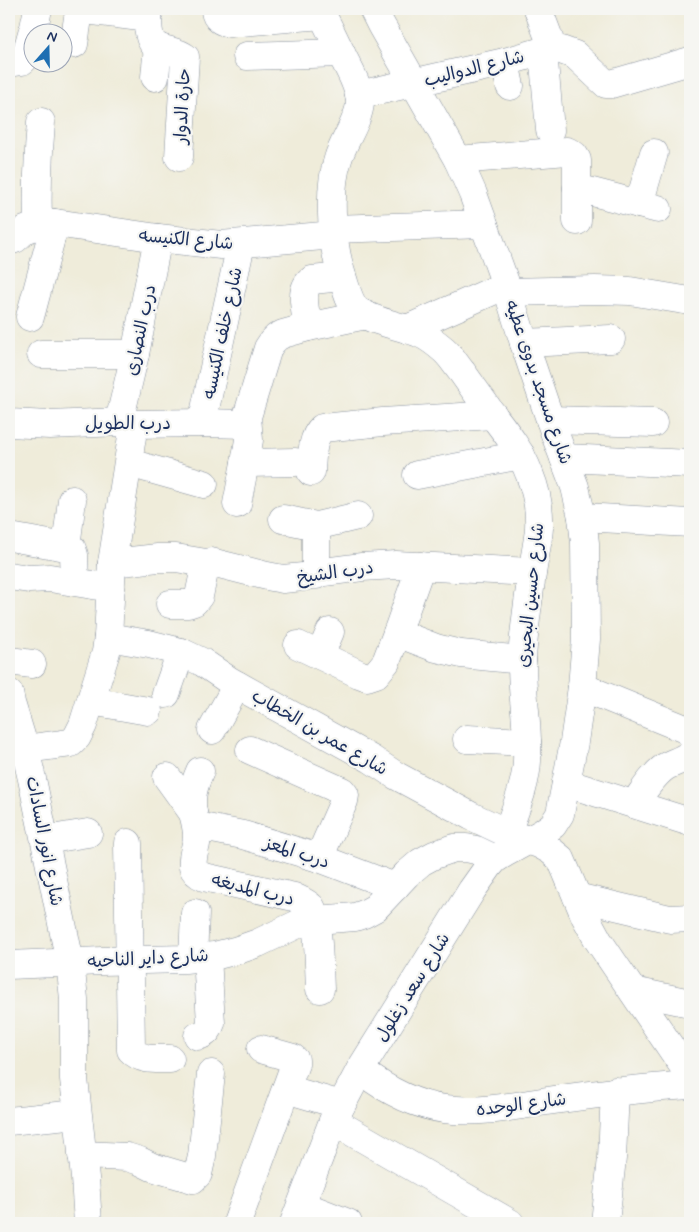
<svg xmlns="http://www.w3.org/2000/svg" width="699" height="1232" font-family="Mynerve,'Playpen Sans Arabic',sans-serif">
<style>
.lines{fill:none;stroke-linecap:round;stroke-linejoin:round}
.minor-casing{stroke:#858e9c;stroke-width:29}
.minor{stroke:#fff;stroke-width:28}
.labels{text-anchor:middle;stroke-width:4.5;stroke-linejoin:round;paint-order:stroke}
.street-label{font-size:18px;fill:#1b2f5e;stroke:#f6f6f2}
</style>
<rect width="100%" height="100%" fill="#f6f6f2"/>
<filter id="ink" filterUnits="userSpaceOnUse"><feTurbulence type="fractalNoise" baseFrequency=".02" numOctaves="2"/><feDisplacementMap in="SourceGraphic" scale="10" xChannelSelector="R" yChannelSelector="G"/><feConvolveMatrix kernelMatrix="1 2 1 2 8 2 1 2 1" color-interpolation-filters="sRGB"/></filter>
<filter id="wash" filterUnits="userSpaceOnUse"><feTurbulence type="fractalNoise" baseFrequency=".0096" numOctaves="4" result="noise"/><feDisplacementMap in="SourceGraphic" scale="20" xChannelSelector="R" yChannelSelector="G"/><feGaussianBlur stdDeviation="1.12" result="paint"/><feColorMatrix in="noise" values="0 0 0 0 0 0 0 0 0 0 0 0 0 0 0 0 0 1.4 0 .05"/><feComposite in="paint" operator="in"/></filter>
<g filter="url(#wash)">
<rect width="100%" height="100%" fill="#efecda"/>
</g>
<g filter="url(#ink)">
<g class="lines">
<defs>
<g id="minor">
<path d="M149 9C148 19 146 42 158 47 167 51 177 51 185 57L179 157"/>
<path d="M319 9C329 27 337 45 346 63 352 75 360 89 360 103 359 120 343 142 338 159 327 192 332 247 343 279 346 288 349 302 356 309 370 322 404 326 421 334 430 338 437 344 444 350 451 356 456 365 462 372 471 385 480 397 489 410 504 430 520 449 529 473 536 490 540 509 539 528 538 543 534 559 532 574 528 602 524 630 522 658 521 692 529 726 527 761 526 785 515 810 507 833"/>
<path d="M215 11C216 19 222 22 230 23L322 15"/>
<path d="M33 32 38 9"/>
<path d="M74 44 78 18 81 13 86 10 148 18"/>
<path d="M546 48 561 50 575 55 606 84H611L690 61"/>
<path d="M543 51 550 130"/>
<path d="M247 56 341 53"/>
<path d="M505 62 510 86"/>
<path d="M9 63 22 61 25 58 32 33"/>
<path d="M155 77 158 47"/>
<path d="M359 95 505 62 543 51 549 45V38L538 9"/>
<path d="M458 160 567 151 574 155 577 160V221"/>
<path d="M577 188 658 209"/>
<path d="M639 204 654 153"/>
<path d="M38 225C37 191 38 157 41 122"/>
<path d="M333 229 484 224"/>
<path d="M9 241 15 239 25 230 38 225 55 223 158 238 221 245 334 235"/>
<path d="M508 292 595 290 630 291 690 301"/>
<path d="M30 317 55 223"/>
<path d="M308 327C306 313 298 289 312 280L342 277"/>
<path d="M407 329 506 285"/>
<path d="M524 343 611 339"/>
<path d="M41 354H135"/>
<path d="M550 420 653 423"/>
<path d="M119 422 135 354 158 238"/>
<path d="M9 423 50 425 119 422 134 424 202 423 247 424"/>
<path d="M202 423 241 244"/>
<path d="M564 458 690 464"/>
<path d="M129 463 204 484"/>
<path d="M245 463 295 462"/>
<path d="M311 472C312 459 311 438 322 428L383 422 493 415"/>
<path d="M417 475 521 455"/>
<path d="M237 504 245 463 249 440 247 417 268 348 272 342 277 337 283 334 308 327 366 315"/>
<path d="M582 517 690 523"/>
<path d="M283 519 316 526 358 516"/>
<path d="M316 526V575"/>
<path d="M10 537 66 547 72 549 74 555 75 581"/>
<path d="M66 547 72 500"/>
<path d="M112 563 158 558H176L206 563"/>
<path d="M9 576 29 579 50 578 111 588"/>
<path d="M170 604H188L194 602 199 596 206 563 211 562 267 576 283 579 303 577 324 572 362 567 396 565 532 572"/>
<path d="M397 633 436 648 461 654 522 660"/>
<path d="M108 637 149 644 181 652 202 662 230 681 371 759 395 775 471 816 507 833 539 844 550 850 561 859 585 916 598 940 690 1076"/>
<path d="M298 645 359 674 367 677 376 674 386 662 397 633 421 566"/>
<path d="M320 655 330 632"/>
<path d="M9 661 32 664"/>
<path d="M582 687 685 729 690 733"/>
<path d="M9 693 11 703 25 749 32 779 70 962 74 999V1079L85 1178 88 1223"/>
<path d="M166 694 181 652"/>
<path d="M91 701 148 711"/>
<path d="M212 730 237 685"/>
<path d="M467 739 527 742"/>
<path d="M9 749H25L71 743 77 737 83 725 106 652 108 637 112 563 134 424"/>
<path d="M250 750 342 791 345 795 344 801 319 858"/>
<path d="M200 771C194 785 190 797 193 813 195 821 197 828 197 836 197 846 191 857 193 867 195 873 199 875 204 877L294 897C300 900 306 902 311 907 319 918 319 973 320 989"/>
<path d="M167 777 193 813"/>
<path d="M566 783 690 822"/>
<path d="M634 804C643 792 652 776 665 767 674 762 683 760 690 754"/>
<path d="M197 826 243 835 319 858 395 887"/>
<path d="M45 840 88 833"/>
<path d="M128 843 131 1050C141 1061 157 1059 170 1059"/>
<path d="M577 897 670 919 690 918"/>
<path d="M193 958 195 913"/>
<path d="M9 965 102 961 185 959 214 956 238 950 258 943 298 924 316 920 355 917 364 914 375 908 407 874 421 862 434 855 454 848H466L476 850 495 859"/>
<path d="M633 991 690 1003"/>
<path d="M198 1036C206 1034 209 1030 211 1023L207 957"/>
<path d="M360 1070C386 1090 413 1105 445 1109 479 1114 514 1106 547 1101 595 1094 642 1088 690 1085"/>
<path d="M286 1089 341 1105"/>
<path d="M9 1121 77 1114"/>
<path d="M333 1121 510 1223"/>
<path d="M82 1155 127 1157 140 1161 152 1167 193 1179 198 1174 202 1156 211 1074"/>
<path d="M302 1205 348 1223"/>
<path d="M237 1223 295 1064V1060L293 1058 261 1049"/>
<path d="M294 1223 333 1121 360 1070 472 890 489 866 495 859 505 853 542 833 553 825 560 814 574 742 582 687 586 639 585 543 582 517 575 487 556 437 524 343 506 285 473 194 458 160 381 25 373 9"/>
<path d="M605 1223 612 1158 615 1091"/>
</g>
</defs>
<use href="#minor" class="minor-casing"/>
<use href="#minor" class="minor"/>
</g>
</g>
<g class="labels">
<g class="street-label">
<text transform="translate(474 68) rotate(-14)" y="6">شارع الدواليب</text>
<text transform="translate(182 106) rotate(-87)" y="6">حارة الدوار</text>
<text transform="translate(186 239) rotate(5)" y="6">شارع الكنيسه</text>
<text transform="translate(140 330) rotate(-78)" y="6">درب النصارى</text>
<text transform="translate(222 333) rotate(-78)" y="6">شارع خلف الكنيسه</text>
<text transform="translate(539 382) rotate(71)" y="6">شارع مسجد بدوى عطيه</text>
<text x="128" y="429">درب الطويل</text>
<text transform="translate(335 572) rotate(-8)" y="6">درب الشيخ</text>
<text transform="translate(530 595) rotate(-84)" y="6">شارع حسين البحيرى</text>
<text transform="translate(320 732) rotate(30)" y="6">شارع عمر بن الخطاب</text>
<text transform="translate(45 841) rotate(79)" y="6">شارع انور السادات</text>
<text transform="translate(297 852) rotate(18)" y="6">درب المعز</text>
<text transform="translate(253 889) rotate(14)" y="6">درب المدبغه</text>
<text transform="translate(148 958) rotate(-3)" y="6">شارع داير الناحيه</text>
<text transform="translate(412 987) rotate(-58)" y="6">شارع سعد زغلول</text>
<text transform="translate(521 1104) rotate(-7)" y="6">شارع الوحده</text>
</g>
</g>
<rect width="699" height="1232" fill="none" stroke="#f6f6f2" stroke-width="30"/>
<g transform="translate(48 48) rotate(20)"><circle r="24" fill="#f6f6f2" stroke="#9ea6b7"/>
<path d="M0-4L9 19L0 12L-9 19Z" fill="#1f6fb2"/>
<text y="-8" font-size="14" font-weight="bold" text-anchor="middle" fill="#1b2f5e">N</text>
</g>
</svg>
